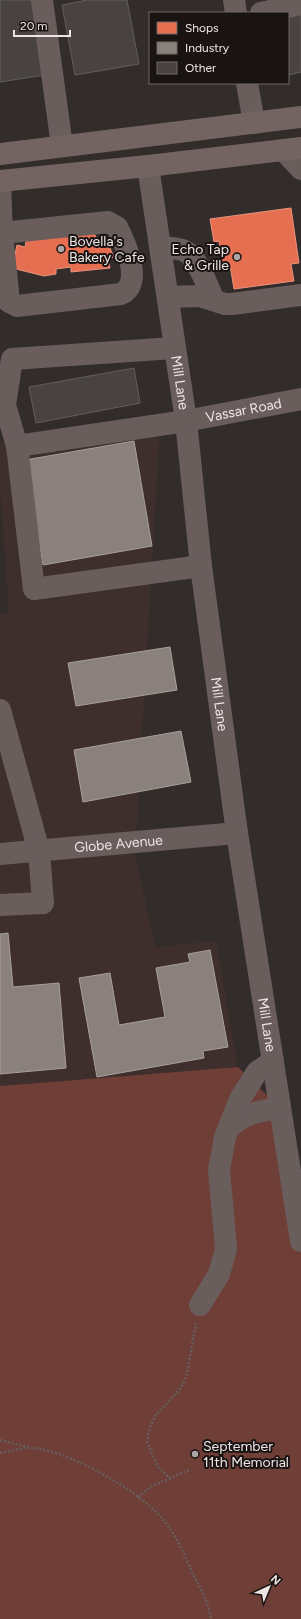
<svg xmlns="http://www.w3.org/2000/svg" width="301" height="1619" font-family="Figtree,sans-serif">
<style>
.built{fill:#3f2f2c}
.green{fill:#6f3e37}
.shops{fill:#e76f51;stroke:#e9937d}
.industry{fill:#8a817c;stroke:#a89f9b}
.building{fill:#484341;stroke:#635e5d}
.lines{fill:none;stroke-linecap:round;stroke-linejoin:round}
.path{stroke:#665e5d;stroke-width:2.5;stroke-dasharray:2 2;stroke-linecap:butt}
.minor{stroke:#695e5c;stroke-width:22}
.highway{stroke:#736461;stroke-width:22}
.poi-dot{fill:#aca5a3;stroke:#191413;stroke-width:1.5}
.labels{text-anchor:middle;stroke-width:4;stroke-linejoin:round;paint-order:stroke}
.poi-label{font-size:14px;fill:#eee6e4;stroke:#191413;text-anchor:start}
.street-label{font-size:14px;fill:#eee6e4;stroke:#191413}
</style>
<rect width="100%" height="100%" fill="#322c2a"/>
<path class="built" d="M160 424 135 857 156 947 216 941 238 1067 0 1086V614H9L0 485V442Z"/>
<path class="green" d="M238 1067 280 1108 301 1241V1619H0V1086Z"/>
<g class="shops">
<path d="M291 208 299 263 291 264 294 281 234 289 230 265 222 266 219 241 214 242 210 219Z"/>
<path d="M94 233 98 241 105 237 114 257 108 259 110 268 71 272V267L56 269V274L44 276 12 268 17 245 25 247 26 241Z"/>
</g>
<g class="industry">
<path d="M134 441 152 546 43 565 25 460Z"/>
<path d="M170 647 177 690 76 706 68 663Z"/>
<path d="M181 731 191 782 83 802 74 750Z"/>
<path d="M8 933 13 987 59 983 66 1068 0 1074V934Z"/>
<path d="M210 950 228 1047 203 1051 204 1058 97 1077 79 978 110 973 119 1025 165 1017 156 968 190 962 188 954Z"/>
</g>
<g class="building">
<path d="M0 0H33L45 75 0 82Z"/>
<path d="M87 0H127L139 64 75 75 62 5Z"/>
<path d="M301 12V72L288 75V16Z"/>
<path d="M134 368 140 403 36 423 29 387Z"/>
</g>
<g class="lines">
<g class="path">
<path d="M0 1440 28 1447"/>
<path d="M0 1453C10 1451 20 1448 30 1448 65 1448 137 1490 160 1516 174 1531 185 1555 193 1574 200 1587 209 1604 211 1619"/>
<path d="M171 1479 158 1467 147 1442 150 1427 156 1415 181 1388 187 1374 196 1323"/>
<path d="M138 1497 152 1486 189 1470"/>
</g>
<g class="minor">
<path d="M42 0 62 146"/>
<path d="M234 0 236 13"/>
<path d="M261 13 301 4"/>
<path d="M247 83 254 123"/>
<path d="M283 150 301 169"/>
<path id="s1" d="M148 166 186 421 201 566 237 833 301 1241"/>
<path d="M0 181 2 233"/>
<path d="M108 222 117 227C125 243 144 284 121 294L17 306 9 302 2 233Z"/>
<path d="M161 247C169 248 182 248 188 253 199 261 208 288 214 300"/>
<path d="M168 297 200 296 225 304H232L301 295"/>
<path d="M17 446 5 405 12 359 174 348"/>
<path id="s2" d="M201 566 34 589 17 446 186 421 301 399"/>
<path d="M0 710 39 851 43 903 0 905"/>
<path id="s3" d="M0 854 237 833"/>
<path d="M230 1127C245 1113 260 1111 280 1108"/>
<path d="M200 1305 219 1274 226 1249 219 1170 225 1137 240 1099 257 1072 273 1061"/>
</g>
<g class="highway">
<path d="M0 154 301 117"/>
<path d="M0 181 148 166 301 148"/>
</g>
</g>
<g class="poi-dot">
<circle cx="61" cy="249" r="4"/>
<circle cx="237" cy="257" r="4"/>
<circle cx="195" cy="1454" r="4"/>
</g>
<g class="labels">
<g class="poi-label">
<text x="69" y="246">Bovella's<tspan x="69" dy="16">Bakery Cafe</tspan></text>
<text x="229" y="254" text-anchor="end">Echo Tap<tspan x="229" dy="16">&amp; Grille</tspan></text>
<text x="203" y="1451">September<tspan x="203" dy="16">11th Memorial</tspan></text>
</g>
<g class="street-label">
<text dy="5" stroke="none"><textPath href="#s1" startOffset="219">Mill Lane</textPath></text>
<text dy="5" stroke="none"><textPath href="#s2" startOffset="542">Vassar Road</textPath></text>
<text dy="5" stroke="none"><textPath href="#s1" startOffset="543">Mill Lane</textPath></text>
<text dy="5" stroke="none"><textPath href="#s3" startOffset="119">Globe Avenue</textPath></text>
<text dy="5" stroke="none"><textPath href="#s1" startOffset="867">Mill Lane</textPath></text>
</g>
</g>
<rect x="149" y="12" width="140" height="72" fill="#191413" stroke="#6e6867"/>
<rect x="157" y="22" width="20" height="12" fill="#e76f51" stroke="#6e6867"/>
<text x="185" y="32" font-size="12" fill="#eee6e4">Shops</text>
<rect x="157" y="42" width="20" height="12" fill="#8a817c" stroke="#6e6867"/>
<text x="185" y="52" font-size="12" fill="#eee6e4">Industry</text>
<rect x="157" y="62" width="20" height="12" fill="#484341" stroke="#6e6867"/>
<text x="185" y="72" font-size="12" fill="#eee6e4">Other</text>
<g transform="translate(269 1587) rotate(44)" stroke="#191413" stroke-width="3" paint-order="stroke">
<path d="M0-3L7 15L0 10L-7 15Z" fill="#eee6e4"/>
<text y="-6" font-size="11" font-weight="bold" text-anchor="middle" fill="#eee6e4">N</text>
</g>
<path d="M14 30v6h56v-6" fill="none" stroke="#eee6e4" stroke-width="2"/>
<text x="20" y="30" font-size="12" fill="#eee6e4" stroke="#191413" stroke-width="3" paint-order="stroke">20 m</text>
</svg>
